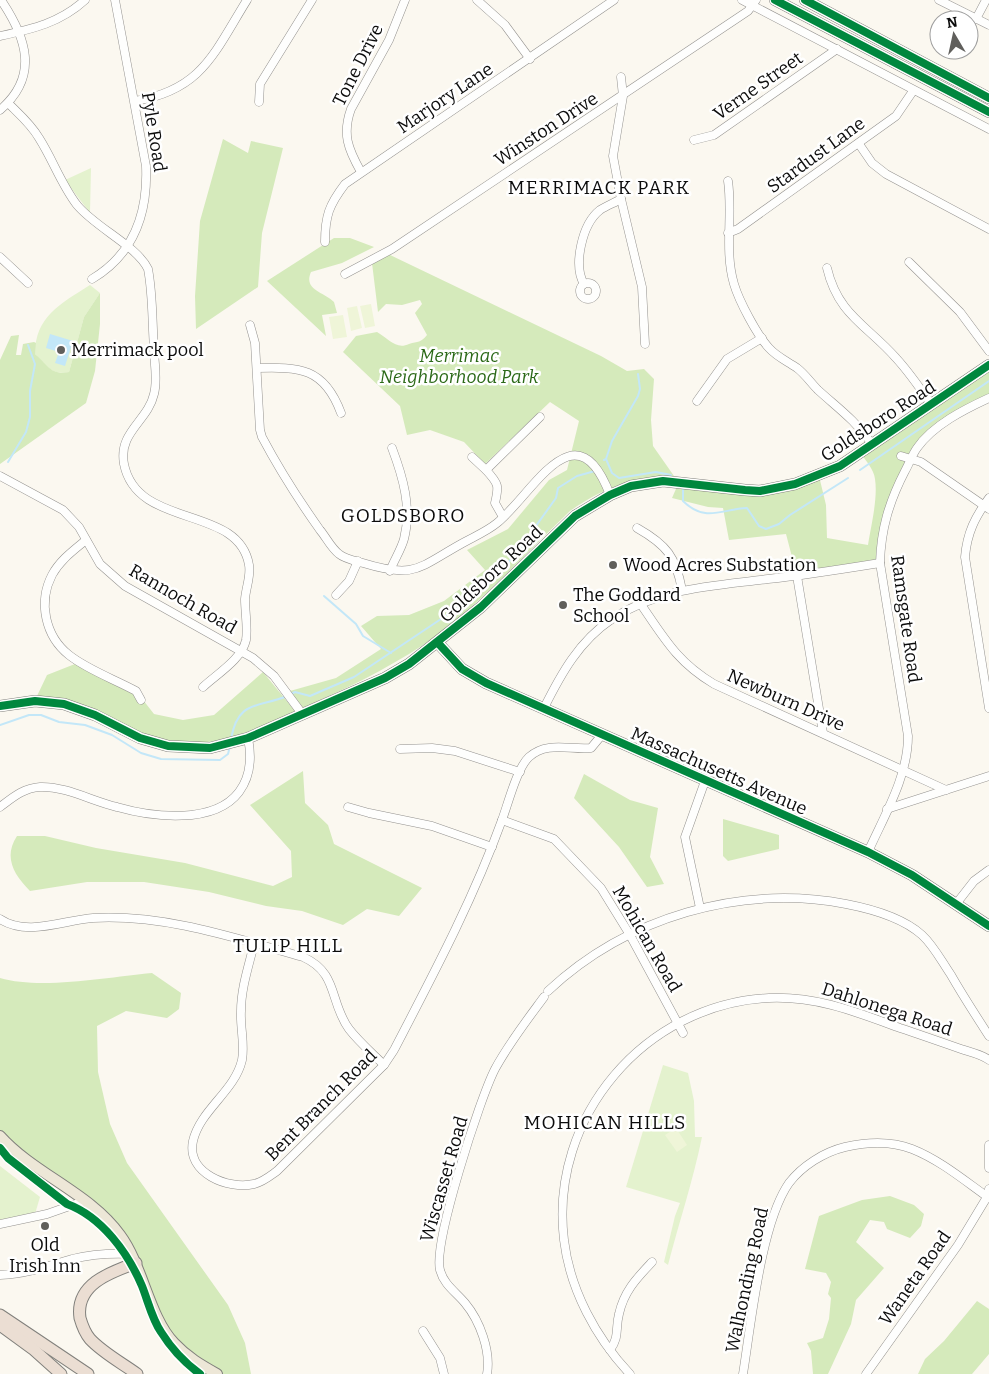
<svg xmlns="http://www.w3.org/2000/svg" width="989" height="1374" font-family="Bitter,serif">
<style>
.green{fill:#e4f2ce}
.forest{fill:#d5eabb}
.pitch{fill:#eff5d8}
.water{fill:#c3e7f8}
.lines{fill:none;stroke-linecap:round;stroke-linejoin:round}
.stream{stroke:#c3e7f8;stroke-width:2}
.minor-casing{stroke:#94928f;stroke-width:9}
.major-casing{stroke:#81807c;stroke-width:12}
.highway-casing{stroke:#81807c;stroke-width:13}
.minor{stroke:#fefefd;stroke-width:8}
.major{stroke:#ede7d7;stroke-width:10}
.highway{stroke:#ebded3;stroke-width:11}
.cycleway-casing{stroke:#fff;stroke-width:11}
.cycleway{stroke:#00873e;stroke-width:8}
.poi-dot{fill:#605f5c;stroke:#fff;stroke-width:2}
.labels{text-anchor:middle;stroke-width:5;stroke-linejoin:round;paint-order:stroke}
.street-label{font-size:18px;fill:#0c0c0c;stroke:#fff}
.poi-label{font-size:18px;fill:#0c0c0c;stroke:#fff;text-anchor:start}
.park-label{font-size:18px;font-style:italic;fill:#2b6917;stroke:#fff}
.neighbourhood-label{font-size:19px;letter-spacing:1px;fill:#0c0c0c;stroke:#fff}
</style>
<rect width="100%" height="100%" fill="#fbf8f0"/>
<g class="green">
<path d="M91 168 90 213 65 180Z"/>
<path d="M90 285 100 293 84 317 69 372C52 376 46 365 35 354 35 317 60 304 90 285Z"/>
<path d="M663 1065 688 1073 694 1101 695 1137H702C693 1181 679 1222 668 1265L664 1262 675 1216 680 1203 626 1187Z"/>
<path d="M0 1166 40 1197 35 1214 0 1221Z"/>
</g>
<g class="forest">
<path d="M223 139 248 153 251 141 283 148 262 233 258 287 196 329 195 296 200 221Z"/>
<path d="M334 238H350L374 247 342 263 311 272C303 290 324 292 334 302L337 313 322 315 326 336 267 281Z"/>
<path d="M388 254 601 356 627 371 644 369 654 379 651 420 653 446 674 476C635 475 601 489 570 511 522 557 478 607 423 645 385 670 344 690 302 708L290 691 336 678 381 649 361 626 377 616 409 615 444 601 485 570 467 550 508 529 549 480 567 470 579 421 550 402 485 464 464 442 430 430 407 435 400 406 343 352 356 336 377 332C389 339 396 350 409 344 418 341 421 343 427 335L415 313 422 304 420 300 402 305 386 304 378 312 372 263Z"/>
<path d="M100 293V324L95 371 86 403 0 464V360L11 336 19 335 16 355H21L23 344 34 342 36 343 35 354C47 364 51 376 69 372L84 317Z"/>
<path d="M989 371V398L959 413 920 444 895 491 880 563 797 576 786 534 729 540 723 508 708 507 672 498 679 482 745 490 819 476 826 505 827 538 868 545C871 526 878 498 875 479 874 469 865 460 860 452Z"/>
<path d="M80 662 136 691 154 714 183 720 214 715 263 672 295 711C240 737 193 758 134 729 102 714 74 699 37 696L47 675Z"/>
<path d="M303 771 305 803 328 825 334 844 422 888 399 916 367 909 343 925 302 911 266 906 209 892 144 882H87L30 891C14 875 3 857 17 836H45L96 848 185 863 273 886 292 877 291 851 250 805Z"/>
<path d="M584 774 630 800 658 808 650 857 664 884 647 887 619 847 574 798Z"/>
<path d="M723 819 779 835V849L728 861 723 856Z"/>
<path d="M152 973 181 993 179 1009 167 1018 126 1011 97 1026 98 1072 110 1124 127 1163 228 1305 245 1343 251 1374H217L173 1342 120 1234 0 1136V978C41 990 108 977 152 973Z"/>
<path d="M890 1196 914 1205 924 1214 921 1226 910 1238 887 1229 884 1222 870 1220 856 1242 884 1268 856 1300 851 1324 828 1374H813L811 1351 807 1343 823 1338 829 1319 831 1298 828 1294 831 1282 826 1273 805 1269 819 1216 862 1200Z"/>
<path d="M977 1301 989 1309V1354L972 1374H918L925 1359 944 1341Z"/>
</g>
<g class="pitch">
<path d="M371 304 375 326 365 328 360 306Z"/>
<path d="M357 306 362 328 351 331 347 308Z"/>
<path d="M343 315 347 337 333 339 329 317Z"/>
<path d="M676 1128 687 1145 677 1152 665 1135Z"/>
</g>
<path class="water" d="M50 334 73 341 65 366 55 363 59 352 46 348Z"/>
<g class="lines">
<g class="stream">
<path d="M606 459 612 441 638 396 640 389 638 374"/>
<path d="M604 460 606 459 612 473 619 478 656 472 671 475"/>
<path d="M8 462 26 432 30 417V391L35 364 28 345"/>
<path d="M860 470 989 381"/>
<path d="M683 488V501C705 523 722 509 747 508L759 526 766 529 779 524 790 515 848 478"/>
<path d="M324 596 356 624 363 636 391 653"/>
<path d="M291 694 295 692 310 696 354 677 459 607 490 583 515 555 556 498 558 488 577 476 595 471"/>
<path d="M0 725 29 715H41L59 722 85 725 112 735 141 753 161 759 220 760 228 754 230 746"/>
<path d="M231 739C238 699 259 708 287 696"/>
</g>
<defs>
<g id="minor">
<path d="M477 0 505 25 530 59"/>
<path d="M742 0 989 129"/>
<path d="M939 0 989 25"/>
<path d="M976 19 986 0"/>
<path d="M0 36C32 29 60 23 85 0"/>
<path d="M621 77 623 96 613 156 621 199 642 287 645 344"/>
<path d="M135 101C202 90 214 53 247 0"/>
<path d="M259 102 260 84 312 0"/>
<path d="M8 103C19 114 31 124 39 138 53 160 61 184 77 205 96 228 137 246 148 269 153 295 152 322 154 348 154 363 158 379 154 394 148 421 118 432 124 464 137 530 239 504 249 565 251 576 246 587 245 599 245 612 248 628 246 640 242 659 217 674 203 687"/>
<path d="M0 110C40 76 26 37 1 0"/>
<path d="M694 140 714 135 837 49"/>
<path d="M859 144 872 163 886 174 989 229"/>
<path d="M361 172C348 149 342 134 351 109L389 40 405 0"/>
<path d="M728 181C733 215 724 250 734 284 739 301 757 335 769 348 777 357 787 361 797 368 805 374 811 383 818 390 839 409 855 420 872 444"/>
<path d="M728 233 738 229 896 116 913 91"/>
<path d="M325 242C325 216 329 205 345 184L614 0"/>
<path d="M0 257 28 283"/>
<path d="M909 262 960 312 989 351"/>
<path d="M827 268C838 315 867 325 896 358 909 372 920 388 931 404"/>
<path d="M345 274 392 249 748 11 756 0"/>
<path d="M92 279C134 254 148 213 146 166L115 0"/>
<circle cx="588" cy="291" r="8"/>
<path d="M584 284C573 265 582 224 600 210 606 206 614 203 621 199"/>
<path d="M250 325 255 343 260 430 262 437C280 471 298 499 320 530 326 537 331 548 339 554 345 559 356 561 363 563 415 579 418 568 461 544 473 537 486 532 497 523 533 494 576 404 610 495"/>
<path d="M257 368C299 367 324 367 341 413"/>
<path d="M697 401 727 359 762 338"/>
<path d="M901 456 921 462 989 509"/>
<path d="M472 457 486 470"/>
<path d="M0 476 63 510 79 527 100 564 125 586 253 658 274 676 303 715"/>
<path d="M989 498C975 517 967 533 965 557L989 708"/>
<path d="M503 517 495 503C499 486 499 484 486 470L540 417"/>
<path d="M637 528C667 545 676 557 682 590"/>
<path d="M86 540C74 550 60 560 52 575 38 602 45 636 69 655 88 670 114 679 136 691L141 700"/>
<path d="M390 571C394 560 401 550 404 539 412 508 403 477 392 448"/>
<path d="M797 576 823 733"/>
<path d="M336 595 349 581 358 561"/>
<path d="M640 603C664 638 677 662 714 684L946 790"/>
<path d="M544 708C561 674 579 641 612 619 658 588 714 586 768 579 806 575 843 569 880 563"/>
<path d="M400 749 432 748 455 751 520 772"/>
<path d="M0 807C12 798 23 788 40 787 65 786 92 801 117 807 152 817 214 825 239 792 251 776 252 758 248 738"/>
<path d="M348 807 369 813 432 826 492 847"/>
<path d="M887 809 989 776"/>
<path d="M502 820 554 839 601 888 630 935 683 1033"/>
<path d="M868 852C884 816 908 777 908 736L880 563C881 529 889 502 905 471 909 464 912 455 917 448 933 425 965 409 989 398"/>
<path d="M956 904 974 881 989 870"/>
<path d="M700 908 685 837 705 781"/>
<path d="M0 919C27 937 64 920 93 918 165 914 235 938 303 957 339 973 329 1002 349 1029 359 1042 372 1053 384 1065"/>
<path d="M254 944C249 965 241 988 241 1011 240 1027 245 1044 242 1060 235 1091 200 1110 193 1141 186 1173 228 1190 254 1184 263 1182 270 1176 277 1171L384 1065 394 1050C433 975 473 900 502 820 508 804 517 768 529 757 547 741 569 750 591 748L601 736"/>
<path d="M548 991C627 917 740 884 846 904 872 909 902 917 922 935 934 946 942 962 951 975 963 996 976 1016 989 1036"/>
<path d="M989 1145V1168"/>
<path d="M0 1224 47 1214 84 1201"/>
<path d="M0 1275C25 1274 49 1266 72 1259 92 1254 111 1253 131 1254"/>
<path d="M423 1331 440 1358 444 1374"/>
<path d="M610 1350C620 1336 615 1329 619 1314 624 1291 637 1278 652 1262"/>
<path d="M487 1374C491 1351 480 1321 465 1303 456 1292 444 1285 440 1270 433 1243 480 1098 495 1069 509 1043 527 1020 544 997"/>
<path d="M630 1374C596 1338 570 1290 564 1240 549 1117 645 1004 769 998 817 996 856 1012 900 1028 921 1035 941 1042 961 1049 970 1052 981 1054 989 1060"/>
<path d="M743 1374C751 1324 761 1223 789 1183 802 1166 824 1152 845 1147 867 1142 891 1141 912 1149 940 1160 965 1181 989 1198"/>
<path d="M866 1374 958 1245 987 1197 989 1189"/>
</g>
<g id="major">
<path d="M775 0 989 112"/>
<path d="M805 0 989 98"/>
<path d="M438 643 462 669 486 683 868 852 912 875 989 926"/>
<path d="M0 706 35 701 64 704 95 715 140 738 168 746 210 748 248 738 385 678 409 664 481 607 575 516 610 495 631 486 663 481 745 490 760 491 795 484 840 466 989 365"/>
<path d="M0 1136C34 1174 90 1193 120 1235 143 1266 149 1317 174 1343 187 1357 201 1365 217 1374"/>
</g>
<g id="highway">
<path d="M136 1263C111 1272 75 1284 80 1318 82 1325 85 1333 90 1339 103 1353 122 1363 137 1374"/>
<path d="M0 1315 88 1374"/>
<path d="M0 1325 33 1349 61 1374"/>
</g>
</defs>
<use href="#minor" class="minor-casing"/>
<use href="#major" class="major-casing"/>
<use href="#highway" class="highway-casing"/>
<use href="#minor" class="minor"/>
<use href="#major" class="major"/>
<use href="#highway" class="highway"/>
<defs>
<g id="cycleway">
<path d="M775 0 989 112"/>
<path d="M805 0 989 98"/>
<path d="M438 643 462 669 486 683 868 852 912 875 989 926"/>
<path d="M0 706 35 701 64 704 95 715 140 738 168 746 210 748 248 738 385 678 409 664 481 607 575 516 610 495 631 486 663 481 745 490 760 491 795 484 840 466 989 365"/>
<path d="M0 1148 8 1158 67 1204C102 1217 128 1253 142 1286 148 1301 152 1319 161 1332 171 1348 185 1363 200 1374"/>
</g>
</defs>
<use href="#cycleway" class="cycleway-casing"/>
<use href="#cycleway" class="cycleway"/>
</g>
<g class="poi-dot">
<circle cx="61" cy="350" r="5"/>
<circle cx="613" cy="565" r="5"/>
<circle cx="563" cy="605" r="5"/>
<circle cx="45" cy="1226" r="5"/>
</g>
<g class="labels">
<g class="street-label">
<text transform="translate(358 65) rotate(-63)" y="6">Tone Drive</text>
<text transform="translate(758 86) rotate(-35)" y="6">Verne Street</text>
<text transform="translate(445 98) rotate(-34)" y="6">Marjory Lane</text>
<text transform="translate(546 129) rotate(-33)" y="6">Winston Drive</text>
<text transform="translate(154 132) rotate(81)" y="6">Pyle Road</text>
<text transform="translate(816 155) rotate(-36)" y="6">Stardust Lane</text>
<text transform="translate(878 421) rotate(-33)" y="6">Goldsboro Road</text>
<text transform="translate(491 574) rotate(-43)" y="6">Goldsboro Road</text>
<text transform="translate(183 599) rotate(30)" y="6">Rannoch Road</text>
<text transform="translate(906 619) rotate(82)" y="6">Ramsgate Road</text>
<text transform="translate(786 700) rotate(24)" y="6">Newburn Drive</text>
<text transform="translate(719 771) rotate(24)" y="6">Massachusetts Avenue</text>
<text transform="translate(647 939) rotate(60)" y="6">Mohican Road</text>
<text transform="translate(887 1009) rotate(18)" y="6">Dahlonega Road</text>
<text transform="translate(321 1105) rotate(-45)" y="6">Bent Branch Road</text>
<text transform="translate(444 1179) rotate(-74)" y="6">Wiscasset Road</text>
<text transform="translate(915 1278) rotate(-55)" y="6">Waneta Road</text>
<text transform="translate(747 1280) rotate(-78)" y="6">Walhonding Road</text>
</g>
<g class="poi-label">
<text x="71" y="356">Merrimack pool</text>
<text x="623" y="571">Wood Acres Substation</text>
<text x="573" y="601">The Goddard<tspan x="573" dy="21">School</tspan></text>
<text x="45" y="1251" text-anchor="middle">Old<tspan x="45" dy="21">Irish Inn</tspan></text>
</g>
<g class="park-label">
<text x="459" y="362">Merrimac<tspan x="459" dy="21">Neighborhood Park</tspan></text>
</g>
<g class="neighbourhood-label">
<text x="599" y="194">MERRIMACK PARK</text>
<text x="403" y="522">GOLDSBORO</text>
<text x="288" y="952">TULIP HILL</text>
<text x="605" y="1129">MOHICAN HILLS</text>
</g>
</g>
<g transform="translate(954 35) rotate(351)"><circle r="24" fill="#ffffff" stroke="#9e9e9e"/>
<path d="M0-4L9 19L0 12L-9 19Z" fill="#605f5c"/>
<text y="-8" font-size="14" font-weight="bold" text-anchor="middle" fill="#0c0c0c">N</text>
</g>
</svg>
